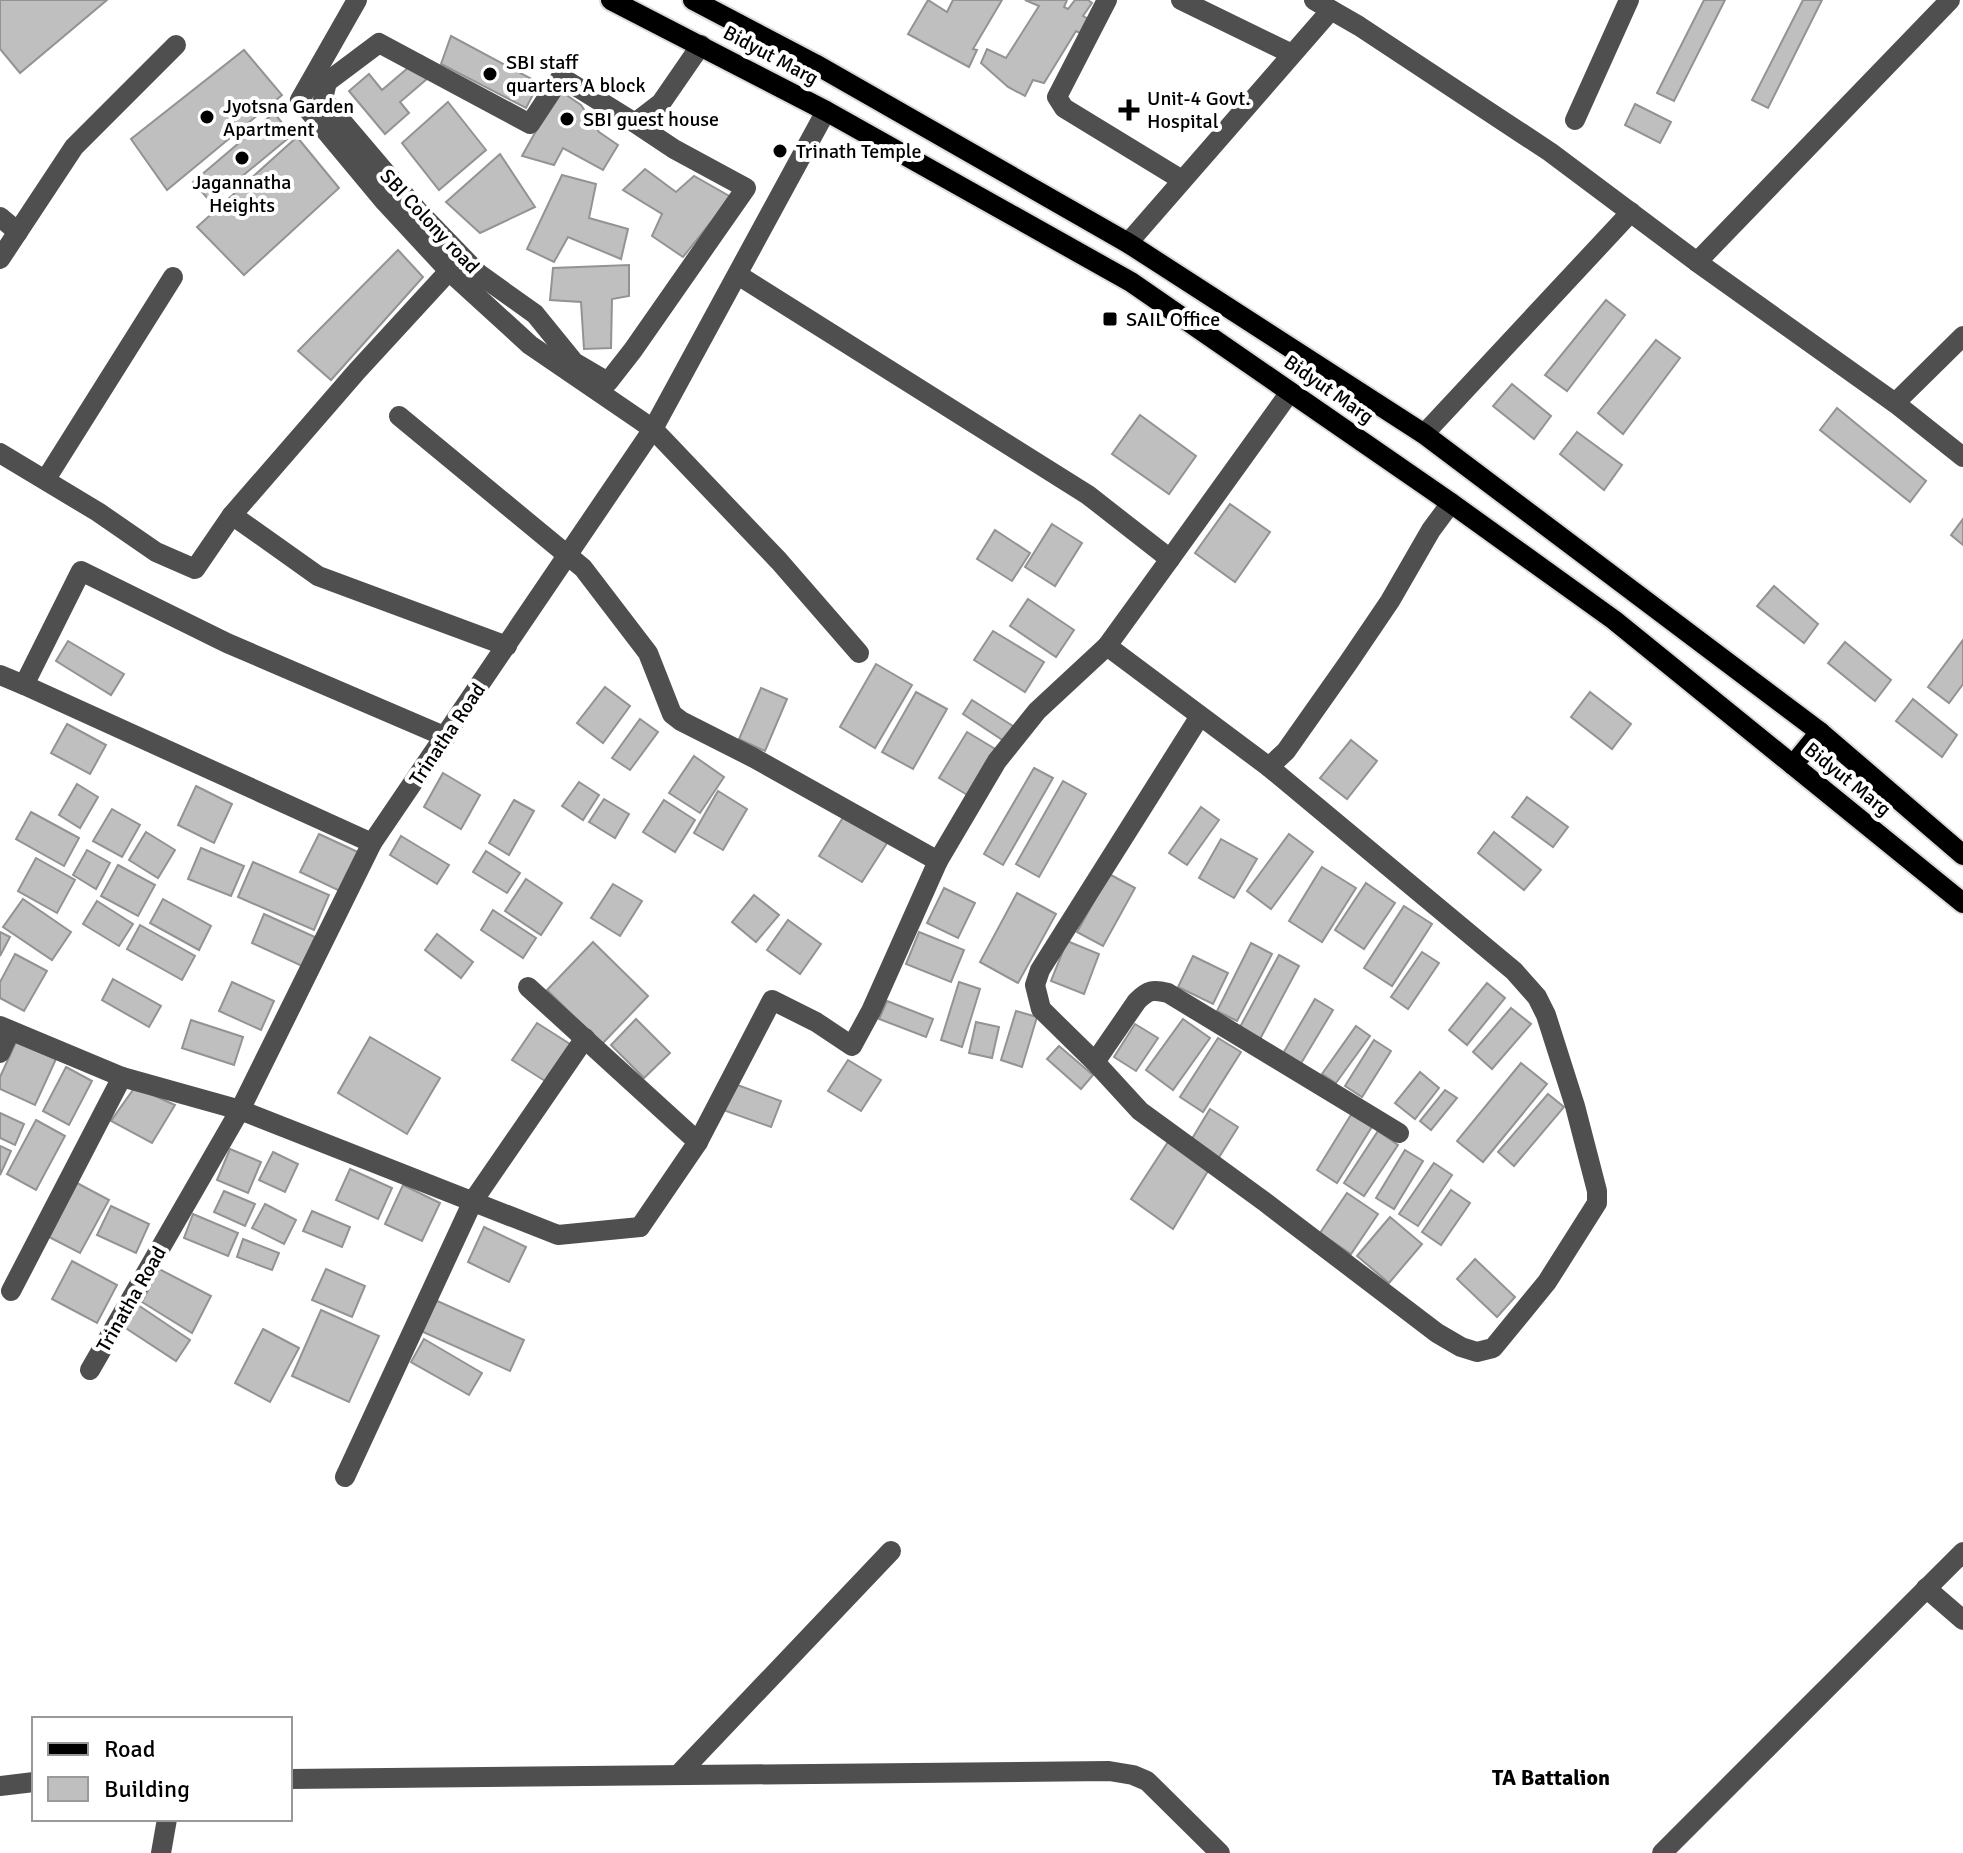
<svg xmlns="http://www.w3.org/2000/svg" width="1963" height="1853" font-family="Signika,sans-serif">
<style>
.building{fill:#bfbfbf;stroke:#939393;stroke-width:2}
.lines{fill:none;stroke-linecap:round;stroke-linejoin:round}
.major-casing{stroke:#dbdbdb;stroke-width:24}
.minor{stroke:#4f4f4f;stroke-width:20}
.major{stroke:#000;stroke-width:20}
.poi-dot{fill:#000;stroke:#fff;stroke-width:3}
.labels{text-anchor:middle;stroke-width:8;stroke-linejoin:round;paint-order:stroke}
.street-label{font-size:20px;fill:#000;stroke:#fff}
.poi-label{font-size:20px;fill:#000;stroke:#fff;text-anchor:start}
.neighbourhood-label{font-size:22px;font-weight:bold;fill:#000;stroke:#fff}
</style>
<rect width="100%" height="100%" fill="#fff"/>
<g class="building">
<path d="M0 0H107L20 73 0 49Z"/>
<path d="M928 0 947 12 953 0H1002L973 49 977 50 969 67 908 34Z"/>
<path d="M1025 0H1067L1064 7 1068 9 1075 0H1088L1092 3 1083 16 1092 21 1084 35 1076 31 1044 83 1033 80 1025 96 1008 87 981 63 987 49 1006 58 1039 6Z"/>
<path d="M1704 0H1725L1674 101 1657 93Z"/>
<path d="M1803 0H1822L1768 108 1752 100Z"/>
<path d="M451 36 539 83 526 108 441 64Z"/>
<path d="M244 50 282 95 167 190 131 139Z"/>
<path d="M422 56 435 72 400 102 409 113 385 134 349 91 369 74 382 90Z"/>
<path d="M559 90 581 105 599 132 618 145 603 170 563 148 554 165 522 156Z"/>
<path d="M448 102 486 150 439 190 402 143Z"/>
<path d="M1635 104 1671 122 1660 143 1625 125Z"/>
<path d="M274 113 292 135 211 202 193 182Z"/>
<path d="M297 137 339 188 244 275 197 227Z"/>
<path d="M500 154 535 207 480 233 446 202Z"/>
<path d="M645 169 676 192 694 176 731 197 683 257 652 236 662 214 623 190Z"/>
<path d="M562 175 596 184 589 218 628 229 621 259 568 237 554 262 527 249Z"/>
<path d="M398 250 423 277 331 380 298 351Z"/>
<path d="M629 265V296L612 299 611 348 584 349 581 302 550 300 553 268Z"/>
<path d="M1606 300 1625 315 1567 391 1545 375Z"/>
<path d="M1656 340 1680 358 1623 434 1598 413Z"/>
<path d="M1512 384 1551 416 1534 439 1493 406Z"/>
<path d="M1837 408 1926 481 1910 502 1820 430Z"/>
<path d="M1140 415 1196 456 1169 494 1112 454Z"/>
<path d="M1577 432 1622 465 1604 490 1560 454Z"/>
<path d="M1230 504 1270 532 1235 582 1195 553Z"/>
<path d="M1963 519V545L1951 535Z"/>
<path d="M1052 524 1082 543 1055 586 1025 567Z"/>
<path d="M995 530 1030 553 1012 581 977 559Z"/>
<path d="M1774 586 1818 624 1804 643 1757 606Z"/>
<path d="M1028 599 1074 630 1056 657 1010 626Z"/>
<path d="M993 631 1044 662 1025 692 974 660Z"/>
<path d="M1963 640V684L1949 703 1928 687Z"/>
<path d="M68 641 124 674 111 695 56 661Z"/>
<path d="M1845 642 1891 680 1875 701 1828 663Z"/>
<path d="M876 664 912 685 875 748 840 727Z"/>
<path d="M605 687 630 706 603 743 577 723Z"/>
<path d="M761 688 787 699 765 751 739 739Z"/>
<path d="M916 692 947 709 913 769 882 752Z"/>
<path d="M1590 692 1631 724 1612 749 1571 717Z"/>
<path d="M1913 699 1957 735 1942 757 1896 721Z"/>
<path d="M972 700 1013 726 1004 741 963 714Z"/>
<path d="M640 719 658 732 630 770 612 758Z"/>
<path d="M67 724 106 745 90 774 51 753Z"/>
<path d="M967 732 997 750 969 796 939 778Z"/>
<path d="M1351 740 1377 761 1347 799 1320 778Z"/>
<path d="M694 756 724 777 700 813 669 793Z"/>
<path d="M1034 768 1053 778 1003 865 984 854Z"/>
<path d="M443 773 480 795 461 829 424 807Z"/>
<path d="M1063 781 1086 794 1039 877 1016 864Z"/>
<path d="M579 782 599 795 583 820 562 806Z"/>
<path d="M77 784 98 797 80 828 59 815Z"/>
<path d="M196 786 232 804 214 843 178 825Z"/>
<path d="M718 791 747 809 723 850 694 833Z"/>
<path d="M1527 797 1568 827 1553 847 1512 817Z"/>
<path d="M604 799 629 814 615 838 589 822Z"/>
<path d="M514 800 534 811 509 855 489 843Z"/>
<path d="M664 800 695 820 675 852 643 832Z"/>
<path d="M1201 807 1219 820 1187 865 1169 853Z"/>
<path d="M112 809 140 825 122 857 93 841Z"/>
<path d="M31 812 79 838 64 866 16 839Z"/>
<path d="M844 816 887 843 862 882 819 856Z"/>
<path d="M146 832 175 850 158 878 129 860Z"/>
<path d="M1494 832 1541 870 1524 890 1478 853Z"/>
<path d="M319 834 360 853 342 892 300 872Z"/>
<path d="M1289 834 1313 852 1271 909 1247 891Z"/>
<path d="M401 836 449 865 437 884 390 855Z"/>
<path d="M1221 839 1257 859 1234 898 1199 878Z"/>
<path d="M201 848 244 866 231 896 188 879Z"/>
<path d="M87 850 110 863 96 889 73 875Z"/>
<path d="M486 851 520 873 507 893 473 872Z"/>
<path d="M36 858 75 880 57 913 18 891Z"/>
<path d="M253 862 329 895 314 930 238 897Z"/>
<path d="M118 865 155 885 138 916 101 896Z"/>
<path d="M1322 867 1356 888 1322 942 1289 921Z"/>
<path d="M1109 874 1135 888 1103 946 1077 932Z"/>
<path d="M526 879 562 903 541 935 505 911Z"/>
<path d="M1366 883 1395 903 1364 949 1335 930Z"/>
<path d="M613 884 642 901 620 936 591 918Z"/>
<path d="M944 888 975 903 958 938 927 923Z"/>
<path d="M1017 893 1056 914 1018 983 980 962Z"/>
<path d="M754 895 779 915 756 942 732 922Z"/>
<path d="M23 899 71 932 52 960 3 927Z"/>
<path d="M163 899 211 926 199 950 150 923Z"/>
<path d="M97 901 133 924 119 946 83 924Z"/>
<path d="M1404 906 1432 924 1392 986 1364 968Z"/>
<path d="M493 910 536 938 523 958 481 930Z"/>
<path d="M264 914 315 937 302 966 252 943Z"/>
<path d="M788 920 821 944 800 974 767 950Z"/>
<path d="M140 925 195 956 182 980 127 949Z"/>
<path d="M0 932 10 937 0 956Z"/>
<path d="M919 932 964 950 951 982 906 964Z"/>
<path d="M437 934 473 962 461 978 425 950Z"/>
<path d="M1067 941 1099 954 1084 994 1051 981Z"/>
<path d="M593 942 648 996 602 1044 547 990Z"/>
<path d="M1251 943 1272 954 1237 1021 1217 1011Z"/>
<path d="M1422 952 1439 963 1408 1009 1391 997Z"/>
<path d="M15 954 47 971 24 1011 0 998V982Z"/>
<path d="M1279 955 1299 966 1260 1039 1240 1027Z"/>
<path d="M1193 956 1228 973 1213 1004 1178 987Z"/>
<path d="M113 979 161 1006 149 1027 102 1000Z"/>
<path d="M232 982 274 1001 261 1030 219 1011Z"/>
<path d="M959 982 980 989 962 1047 941 1040Z"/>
<path d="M1487 983 1505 998 1467 1045 1449 1030Z"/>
<path d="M1315 999 1333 1010 1300 1065 1282 1055Z"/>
<path d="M887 1001 933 1019 926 1037 879 1019Z"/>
<path d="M1511 1008 1531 1024 1492 1069 1473 1052Z"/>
<path d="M1016 1011 1037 1017 1022 1067 1001 1060Z"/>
<path d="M636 1019 670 1053 644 1078 611 1045Z"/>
<path d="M1183 1019 1210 1038 1173 1090 1146 1070Z"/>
<path d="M191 1020 243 1037 234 1065 182 1048Z"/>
<path d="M976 1022 999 1027 992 1058 969 1053Z"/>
<path d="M537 1023 570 1044 545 1081 512 1060Z"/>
<path d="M1135 1024 1158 1038 1136 1071 1114 1057Z"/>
<path d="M1356 1026 1370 1036 1336 1083 1322 1074Z"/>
<path d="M370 1037 440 1078 407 1134 338 1093Z"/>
<path d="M1218 1038 1241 1052 1203 1112 1180 1097Z"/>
<path d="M1374 1040 1391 1051 1362 1097 1345 1086Z"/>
<path d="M16 1042 56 1059 35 1105 0 1089V1077Z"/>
<path d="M1059 1046 1093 1075 1081 1089 1047 1059Z"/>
<path d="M848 1060 881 1080 861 1111 828 1091Z"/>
<path d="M1521 1063 1547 1084 1483 1162 1457 1141Z"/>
<path d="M66 1067 92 1081 69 1125 43 1111Z"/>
<path d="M1420 1072 1439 1088 1415 1119 1395 1103Z"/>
<path d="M732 1083 781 1101 771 1127 723 1110Z"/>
<path d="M135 1087 175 1105 152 1143 111 1121Z"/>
<path d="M1445 1090 1457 1098 1431 1130 1420 1121Z"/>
<path d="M1548 1094 1564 1107 1514 1166 1498 1152Z"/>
<path d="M1210 1109 1238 1127 1218 1159 1190 1142Z"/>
<path d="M0 1113 24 1124 15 1145 0 1138Z"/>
<path d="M1352 1113 1373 1125 1337 1183 1317 1170Z"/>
<path d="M36 1120 65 1136 36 1190 7 1174Z"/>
<path d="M1378 1131 1398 1145 1364 1196 1344 1183Z"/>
<path d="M1168 1142 1208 1171 1173 1229 1131 1199Z"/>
<path d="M0 1146 11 1151 0 1175Z"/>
<path d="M230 1149 261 1162 248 1193 217 1180Z"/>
<path d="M1405 1150 1423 1161 1394 1209 1376 1198Z"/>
<path d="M273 1152 298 1164 285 1192 259 1180Z"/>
<path d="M1434 1163 1452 1175 1418 1226 1399 1214Z"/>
<path d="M350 1169 392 1188 378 1219 336 1200Z"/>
<path d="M77 1183 109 1200 80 1253 49 1237Z"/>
<path d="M403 1185 440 1203 422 1241 385 1224Z"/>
<path d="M1451 1190 1470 1203 1441 1245 1422 1232Z"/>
<path d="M224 1191 255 1204 245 1226 214 1212Z"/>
<path d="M1347 1193 1378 1214 1351 1254 1320 1233Z"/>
<path d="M265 1204 296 1220 284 1244 252 1228Z"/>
<path d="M111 1206 149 1224 136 1253 97 1235Z"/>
<path d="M312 1211 350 1227 342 1247 303 1231Z"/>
<path d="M193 1214 238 1233 228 1256 184 1238Z"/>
<path d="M1390 1217 1422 1244 1389 1283 1357 1256Z"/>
<path d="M484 1227 526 1247 509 1282 468 1262Z"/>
<path d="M243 1239 279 1253 272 1270 237 1257Z"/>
<path d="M1475 1259 1515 1297 1497 1317 1457 1279Z"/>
<path d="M72 1261 117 1285 97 1323 52 1299Z"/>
<path d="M159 1269 211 1296 192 1333 142 1302Z"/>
<path d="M326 1269 365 1286 352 1317 312 1300Z"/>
<path d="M435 1300 524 1340 510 1371 421 1331Z"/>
<path d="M135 1303 190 1340 176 1361 121 1325Z"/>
<path d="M321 1310 379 1336 349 1402 292 1376Z"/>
<path d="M263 1329 299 1348 270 1402 235 1383Z"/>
<path d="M424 1339 482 1373 469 1395 411 1362Z"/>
</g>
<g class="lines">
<defs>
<g id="major">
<path d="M611 0 826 111 1131 282 1451 503 1614 620 1963 903"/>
<path d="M693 0 815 64 1128 243 1424 434 1820 732 1963 855"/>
<path d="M1793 765 1820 732"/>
</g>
</defs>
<use href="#major" class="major-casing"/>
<g class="minor">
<path d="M357 0 300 100 385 202 449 271 530 345 653 429 779 561 859 653"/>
<path d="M1107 0 1057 97 1064 108 1182 180"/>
<path d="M1181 0 1292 54"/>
<path d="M1314 0 1359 26 1550 152 1697 262 1895 403 1963 457"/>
<path d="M1575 120 1629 0"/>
<path d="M635 123 674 149 746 188 633 350 608 382 574 362 535 314 479 274 419 212 323 99 327 82 379 43 530 124 561 77 635 123 661 103 701 45"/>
<path d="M0 217 18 232"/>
<path d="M1128 243 1331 10"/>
<path d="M0 259 74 147 176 45"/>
<path d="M1697 262 1950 0"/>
<path d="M738 275 1088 495 1170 559 1290 392"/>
<path d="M1895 403 1963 336"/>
<path d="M399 416 583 568 648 653 672 714 681 721 754 758 938 861"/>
<path d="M1424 434 1631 212"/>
<path d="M0 453 98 512 156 552 195 569 232 515 318 576 507 646"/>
<path d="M46 479 173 277"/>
<path d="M232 515 357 371 449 271"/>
<path d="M1107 646 1269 767 1286 751 1348 663 1390 601 1431 530 1451 503"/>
<path d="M0 675 24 685 81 571 227 643 446 737"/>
<path d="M24 685 372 843"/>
<path d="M1200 716 1040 970 1035 985 1041 1009 1095 1062 1140 1111 1265 1202 1437 1333 1461 1347 1477 1352 1493 1348 1547 1282 1597 1203V1191L1575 1106 1546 1015 1537 997 1514 971 1269 767"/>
<path d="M528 987 698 1142"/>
<path d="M0 1026 122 1077 240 1110 558 1235 640 1227 698 1142 772 1000 816 1022 852 1046 871 1011 938 861 997 761 1037 711 1107 646 1170 559"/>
<path d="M0 1053 10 1031"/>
<path d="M1095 1062 1137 1001C1148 990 1153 989 1168 993L1399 1133"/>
<path d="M11 1291 122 1077"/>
<path d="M90 1370 240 1110 372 843 653 429 826 111"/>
<path d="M345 1477 473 1201 585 1038"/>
<path d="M1926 1588 1963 1620"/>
<path d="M678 1775 891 1551"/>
<path d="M290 1779 1109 1771 1133 1775 1147 1781 1220 1853"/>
<path d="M0 1786 34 1782"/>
<path d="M161 1853 167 1819"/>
<path d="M1662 1853 1963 1552"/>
</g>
<use href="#major" class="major"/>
</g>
<g class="poi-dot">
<circle cx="490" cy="74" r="8"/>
<path d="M1125 98h8v8h8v8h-8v8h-8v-8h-8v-8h8z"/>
<circle cx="207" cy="117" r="8"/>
<circle cx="567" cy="119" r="8"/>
<circle cx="780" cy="151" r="8"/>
<circle cx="242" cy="158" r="8"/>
<rect x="1102" y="311" width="16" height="16" rx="4"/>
</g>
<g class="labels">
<g class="street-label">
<text transform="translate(771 55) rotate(28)" y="7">Bidyut Marg</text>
<text transform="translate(430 221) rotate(47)" y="7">SBI Colony road</text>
<text transform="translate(1329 389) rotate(35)" y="7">Bidyut Marg</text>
<text transform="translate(447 734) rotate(-56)" y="7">Trinatha Road</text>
<text transform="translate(1848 779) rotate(39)" y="7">Bidyut Marg</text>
<text transform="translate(131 1299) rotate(-60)" y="7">Trinatha Road</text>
</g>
<g class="poi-label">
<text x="506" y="69">SBI staff<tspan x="506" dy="23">quarters A block</tspan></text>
<text x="1147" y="105">Unit-4 Govt.<tspan x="1147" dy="23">Hospital</tspan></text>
<text x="223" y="113">Jyotsna Garden<tspan x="223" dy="23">Apartment</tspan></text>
<text x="583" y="126">SBI guest house</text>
<text x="796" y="158">Trinath Temple</text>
<text x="242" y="189" text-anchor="middle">Jagannatha<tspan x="242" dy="23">Heights</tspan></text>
<text x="1126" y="326">SAIL Office</text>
</g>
<g class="neighbourhood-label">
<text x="1551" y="1785">TA Battalion</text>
</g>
</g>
<rect x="32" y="1717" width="260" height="104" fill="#ffffff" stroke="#999999" stroke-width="2"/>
<rect x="48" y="1743" width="40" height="12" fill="#000000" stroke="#999999" stroke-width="2"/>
<text x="104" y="1757" font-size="24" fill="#000000">Road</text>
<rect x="48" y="1777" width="40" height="24" fill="#bfbfbf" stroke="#999999" stroke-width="2"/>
<text x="104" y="1797" font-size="24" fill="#000000">Building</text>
</svg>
